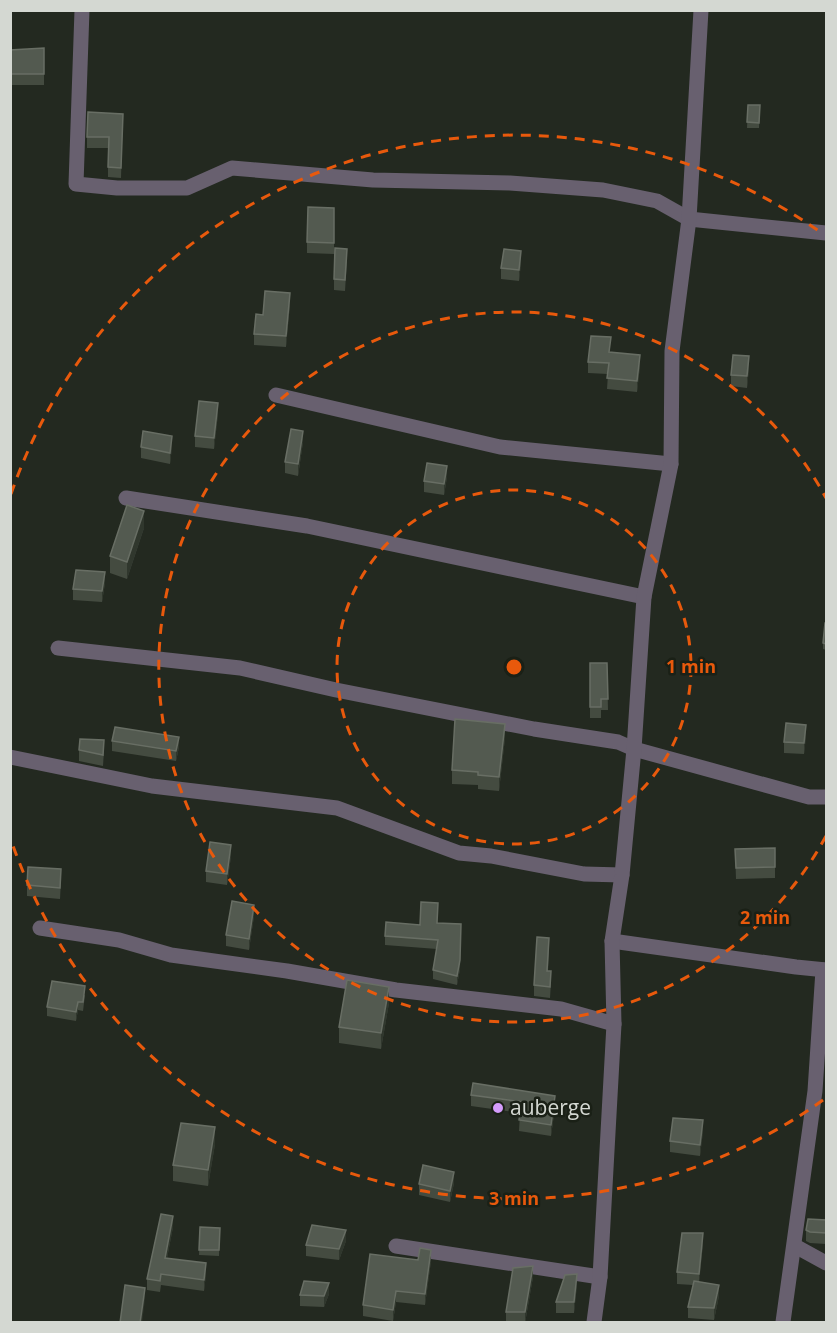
<svg xmlns="http://www.w3.org/2000/svg" width="837" height="1333" font-family="'Open Sans',sans-serif">
<style>
.lines{fill:none;stroke-linecap:round;stroke-linejoin:round}
.minor{stroke:#68606f;stroke-width:15}
.wall{fill:#444b40}
.shaded-wall{fill:#30372d}
.building{fill:#535a50;stroke:#686e64;stroke-width:1.5}
.ring{fill:none;stroke:#e8590c;stroke-width:3;stroke-dasharray:10 8}
.poi-dot{fill:#d49cfb;stroke:#1a2016;stroke-width:2}
.labels{text-anchor:middle;stroke-width:5;stroke-linejoin:round;paint-order:stroke}
.poi-label{font-size:21px;fill:#d4d8d2;stroke:#1a2016;text-anchor:start}
.centre{fill:#e8590c;stroke:#1a2016;stroke-width:3}
.ring-label{font-size:18px;text-anchor:middle;font-weight:bold;fill:#e8590c;stroke:#1a2016;stroke-width:5;stroke-linejoin:round;paint-order:stroke}
</style>
<rect width="100%" height="100%" fill="#232920"/>
<g class="lines">
<g class="minor">
<path d="M82 10 76 184 117 188H187L232 168 373 180 510 183 603 190 657 201 689 219 826 233"/>
<path d="M276 395 500 447 671 464"/>
<path d="M126 498 307 526 644 597"/>
<path d="M58 648 240 668 336 690 534 729 618 742 634 749 809 797H826"/>
<path d="M10 757 152 786 337 808 459 853 491 856 584 874 622 875"/>
<path d="M40 928 119 940 171 955 287 971 396 990 561 1009 614 1024"/>
<path d="M612 941 796 967 826 970"/>
<path d="M396 1246 600 1277"/>
<path d="M795 1246 826 1263"/>
<path d="M594 1322 600 1277 614 1024 612 941 622 875 634 749 644 597 671 464 672 351 689 219 701 10"/>
<path d="M783 1322 815 1091 823 970"/>
</g>
</g>
<g class="wall">
<path d="M44 48V85H10V50Z"/>
<path d="M748 105H760L759 128H747Z"/>
<path d="M123 114 121 178 108 177V148H87V137Z"/>
<path d="M334 208V254L307 253V242Z"/>
<path d="M347 260 345 291 334 290V279Z"/>
<path d="M521 263 519 281 501 279V268Z"/>
<path d="M290 304 286 347 254 345V334L263 315Z"/>
<path d="M610 352 640 366 637 392 607 389 608 374 588 373V362Z"/>
<path d="M749 368 747 388 731 386V375Z"/>
<path d="M218 414 214 449 195 447V436Z"/>
<path d="M303 442 298 476 285 473V462Z"/>
<path d="M141 447H172L170 464 141 458Z"/>
<path d="M447 477 444 495 424 492V481Z"/>
<path d="M144 528 127 579 110 573V556Z"/>
<path d="M105 583 102 602 73 600V589Z"/>
<path d="M826 623V650L823 649V643Z"/>
<path d="M590 663H607L608 710H601V718H590Z"/>
<path d="M806 736 804 754 784 753V742Z"/>
<path d="M505 738 499 791 478 789V785L452 784V770Z"/>
<path d="M112 741 179 747 176 761 112 751Z"/>
<path d="M79 750 104 751 103 766 79 761Z"/>
<path d="M775 848V878L736 879 735 849Z"/>
<path d="M231 856 227 885 206 882V871Z"/>
<path d="M61 880 60 899 27 896V885Z"/>
<path d="M254 916 249 950 226 946V935Z"/>
<path d="M437 923 460 969 457 985 433 979V970L437 949 385 945V936L420 925Z"/>
<path d="M549 949 548 971 551 982 550 998 534 996V985Z"/>
<path d="M85 995 83 1011 78 1010 76 1021 47 1016V1007Z"/>
<path d="M389 1003 381 1049 339 1043V1027Z"/>
<path d="M471 1095 555 1107 551 1136 519 1131 520 1113 471 1106Z"/>
<path d="M703 1131 700 1156 670 1152V1141Z"/>
<path d="M215 1144 208 1186 173 1181V1165Z"/>
<path d="M454 1183 450 1202 419 1195V1184Z"/>
<path d="M826 1220V1244L810 1243 806 1241V1230Z"/>
<path d="M173 1227 167 1258 206 1274 204 1291 161 1285 160 1292 147 1290V1279Z"/>
<path d="M200 1227 220 1228 219 1256 199 1255Z"/>
<path d="M346 1241 339 1260 306 1256V1245Z"/>
<path d="M703 1244 699 1282 719 1296 714 1320 688 1318V1307L693 1285 677 1284V1272Z"/>
<path d="M418 1260 431 1261 425 1305 396 1302 393 1321 363 1316V1305Z"/>
<path d="M533 1277 525 1323H506V1312Z"/>
<path d="M577 1285 574 1313H556V1302Z"/>
<path d="M329 1294 324 1307 300 1306V1295Z"/>
</g>
<g class="shaded-wall">
<path d="M521 251V263L519 281V270Z"/>
<path d="M290 293V304L286 347V336Z"/>
<path d="M640 355V366L637 392V381Z"/>
<path d="M749 356V368L747 388V376Z"/>
<path d="M218 403V414L214 449V438Z"/>
<path d="M303 431V442L298 476V464Z"/>
<path d="M172 436V447L170 464V453Z"/>
<path d="M447 466V477L444 495V484Z"/>
<path d="M144 511V528L127 579V562Z"/>
<path d="M105 572V583L102 602V591Z"/>
<path d="M505 724V738L499 791V777Z"/>
<path d="M806 725V736L804 754V743Z"/>
<path d="M179 737V747L176 761V751Z"/>
<path d="M231 845V856L227 885V874Z"/>
<path d="M254 905V916L249 950V939Z"/>
<path d="M461 933 460 969 457 985V976Z"/>
<path d="M389 987V1003L381 1049V1033Z"/>
<path d="M78 1002V1010L76 1021V1012Z"/>
<path d="M555 1096V1107L551 1136V1125Z"/>
<path d="M703 1120V1131L700 1156V1145Z"/>
<path d="M215 1127V1144L208 1186V1170Z"/>
<path d="M454 1172V1183L450 1202V1191Z"/>
<path d="M173 1216V1227L165 1269V1258Z"/>
<path d="M346 1230V1241L339 1260V1249Z"/>
<path d="M703 1233V1244L699 1285V1274Z"/>
<path d="M431 1250V1261L425 1305V1294Z"/>
<path d="M206 1263V1274L204 1291V1280Z"/>
<path d="M533 1266V1277L525 1323V1312Z"/>
<path d="M577 1274V1285L574 1313V1302Z"/>
<path d="M329 1283V1294L324 1307V1296Z"/>
<path d="M719 1285V1296L714 1320V1308Z"/>
<path d="M145 1288V1299L142 1323H140Z"/>
<path d="M396 1291V1302L393 1321V1310Z"/>
</g>
<g class="building">
<path d="M44 48V74H10V50Z"/>
<path d="M748 105H760L759 123 747 122Z"/>
<path d="M88 112 123 114 121 168 108 167 109 137H87Z"/>
<path d="M308 207 334 208V243L307 242Z"/>
<path d="M335 248 347 249 345 280 334 279Z"/>
<path d="M504 249 521 251 519 270 501 268Z"/>
<path d="M265 291 290 293 286 336 254 334 256 314 263 315Z"/>
<path d="M591 336 611 337 609 352 640 355 637 381 607 378 609 363 588 362Z"/>
<path d="M733 355 749 356 747 376 731 375Z"/>
<path d="M199 401 218 403 214 438 195 436Z"/>
<path d="M291 429 303 431 298 464 285 462Z"/>
<path d="M143 431 172 436 170 453 141 447Z"/>
<path d="M427 463 447 466 444 484 424 481Z"/>
<path d="M127 505 144 511 127 562 110 556Z"/>
<path d="M76 570 105 572 102 591 73 589Z"/>
<path d="M825 623H826V644L823 643Z"/>
<path d="M590 663H607L608 699H601V707H590Z"/>
<path d="M455 719 505 724 499 777 478 775V772L452 770Z"/>
<path d="M786 723 806 725 804 743 784 742Z"/>
<path d="M115 727 179 737 176 751 112 741Z"/>
<path d="M80 739 104 740 103 755 79 750Z"/>
<path d="M210 842 231 845 227 874 206 871Z"/>
<path d="M775 848V867L736 868 735 849Z"/>
<path d="M28 867 61 869 60 888 27 885Z"/>
<path d="M232 901 254 905 249 939 226 935Z"/>
<path d="M421 902 438 903 437 923 461 924 460 960 457 976 433 970 438 940 385 936 386 922 420 925Z"/>
<path d="M537 937 549 938 547 971H551L550 987 534 985Z"/>
<path d="M347 980 389 987 381 1033 339 1027Z"/>
<path d="M52 981 85 986 83 1002H78L76 1012 47 1007Z"/>
<path d="M473 1083 555 1096 551 1125 519 1120 522 1102 471 1095Z"/>
<path d="M673 1118 703 1120 700 1145 670 1141Z"/>
<path d="M181 1123 215 1127 208 1170 173 1165Z"/>
<path d="M423 1165 454 1172 450 1191 419 1184Z"/>
<path d="M161 1214 173 1216 165 1258 206 1263 204 1280 161 1274 160 1281 147 1279Z"/>
<path d="M808 1219 826 1220V1233L810 1232 806 1230Z"/>
<path d="M312 1225 346 1230 339 1249 306 1245Z"/>
<path d="M200 1227 220 1228 219 1250H199Z"/>
<path d="M682 1233H703L699 1274 677 1272Z"/>
<path d="M420 1248 431 1250 425 1294 396 1291 393 1310 363 1305 370 1254 418 1260Z"/>
<path d="M533 1266 525 1312H506L513 1268Z"/>
<path d="M577 1274 574 1302H556L565 1275Z"/>
<path d="M304 1281 329 1283 324 1296 300 1295Z"/>
<path d="M694 1281 719 1285 714 1308 688 1307Z"/>
<path d="M125 1285 145 1288 140 1323H120Z"/>
</g>
<g class="ring">
<circle cx="514" cy="667" r="177"/>
<path d="M826 836A355 355 0 1 1 826 498"/>
<path d="M823 1100A532 532 0 0 1 11 840M11 494A532 532 0 0 1 823 234"/>
</g>
<circle class="poi-dot" cx="498" cy="1108" r="6"/>
<g class="labels">
<g class="poi-label">
<text x="510" y="1115">auberge</text>
</g>
</g>
<circle cx="514" cy="667" r="9" class="centre"/>
<g class="ring-label">
<text x="691" y="673">1 min</text>
<text x="765" y="924">2 min</text>
<text x="514" y="1205">3 min</text>
</g>
<rect width="837" height="1333" fill="none" stroke="#d4d8d2" stroke-width="24"/>
</svg>
